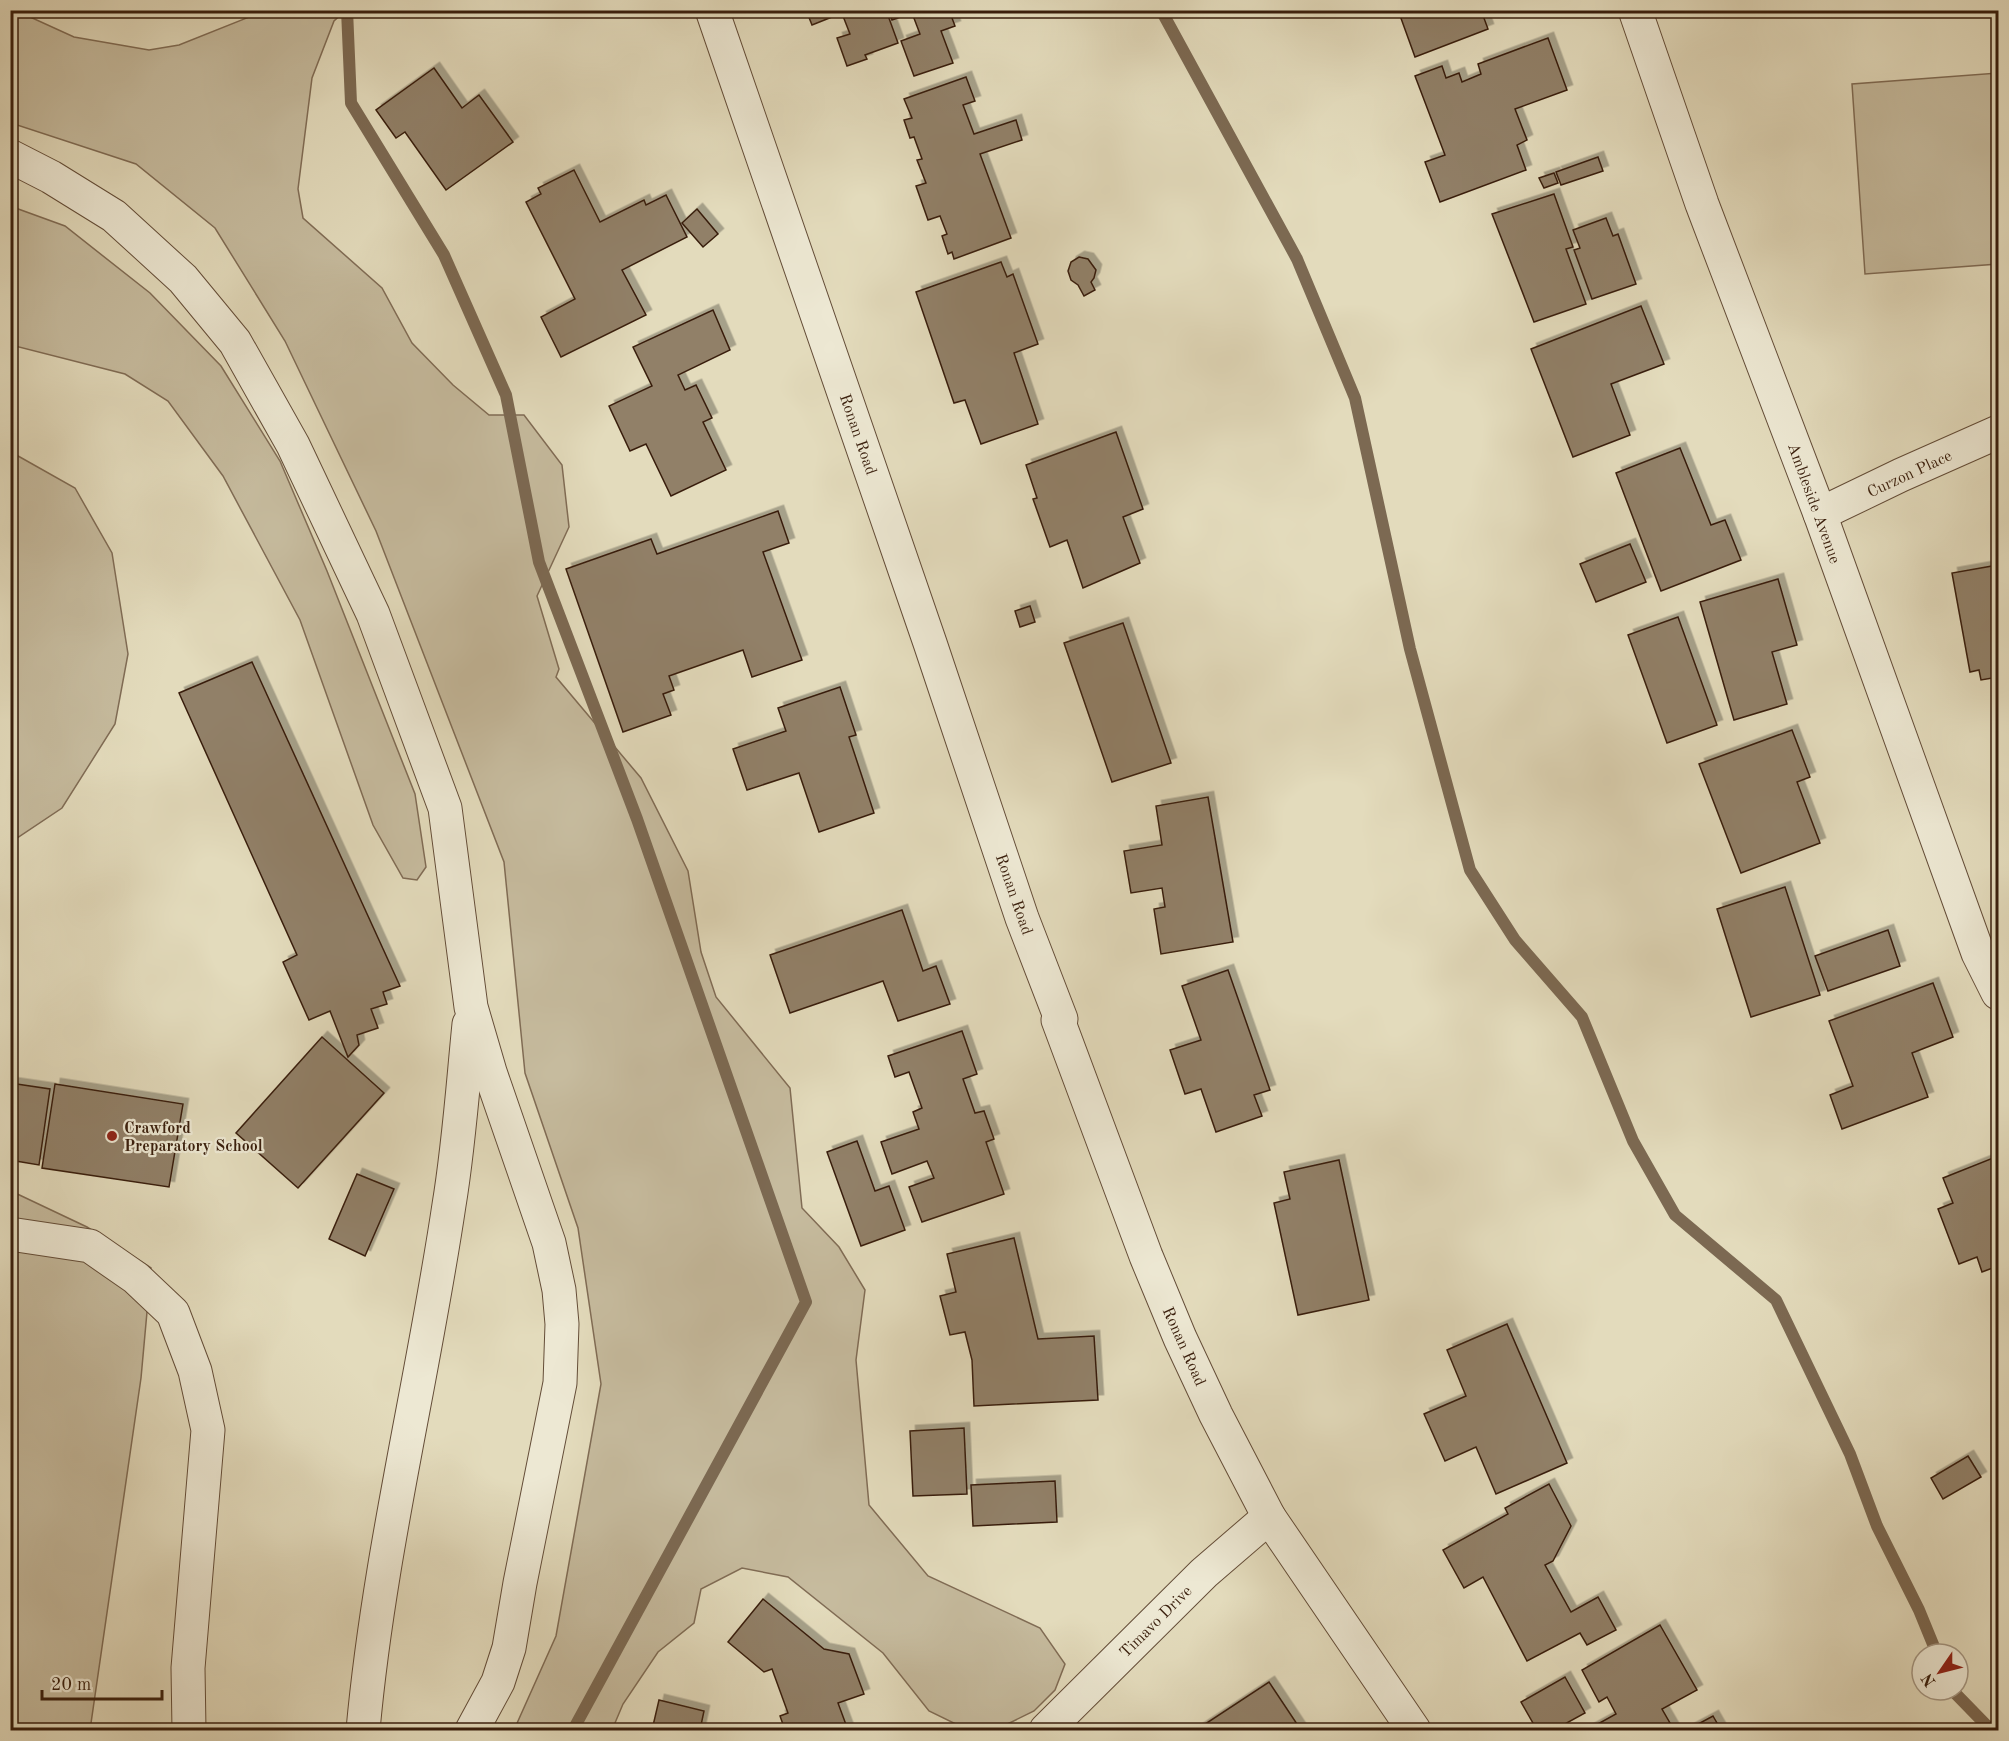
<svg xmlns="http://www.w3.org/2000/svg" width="2009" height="1741" font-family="'Old Standard TT',serif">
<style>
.green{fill:#c6bb9e;stroke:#806c55;stroke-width:1.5}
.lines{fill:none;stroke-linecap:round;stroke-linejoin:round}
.stream{stroke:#7c6952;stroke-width:12}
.building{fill:#918068;stroke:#391e0c;stroke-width:1.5;filter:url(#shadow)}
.minor-casing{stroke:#644d38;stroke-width:35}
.minor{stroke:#ede8d3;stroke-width:33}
.poi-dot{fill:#8f2418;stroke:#ede8d3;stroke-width:2}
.labels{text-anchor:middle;stroke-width:4.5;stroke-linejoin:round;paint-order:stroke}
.street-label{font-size:16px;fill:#391e0c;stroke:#ede8d3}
.poi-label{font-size:16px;font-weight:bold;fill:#391e0c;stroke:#ede8d3;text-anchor:start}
</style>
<defs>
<filter id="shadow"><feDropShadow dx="5.5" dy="-5.5" stdDeviation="0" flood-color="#0004"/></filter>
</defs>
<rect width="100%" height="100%" fill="#e3dbbc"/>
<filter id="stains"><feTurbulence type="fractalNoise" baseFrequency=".00333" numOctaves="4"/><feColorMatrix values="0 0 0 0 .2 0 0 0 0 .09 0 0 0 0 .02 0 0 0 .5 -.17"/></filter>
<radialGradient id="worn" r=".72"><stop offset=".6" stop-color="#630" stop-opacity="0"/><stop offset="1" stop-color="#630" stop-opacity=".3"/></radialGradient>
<g class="green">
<path d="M11 10 17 11 74 37 149 50 179 45 264 11H345L334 21 312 78 298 189 303 218 382 288 412 343 453 385 489 415H524L562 465 569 527 537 596 559 669 556 677 641 778 688 871 701 952 716 997 790 1088 802 1208 839 1247 865 1290 856 1360 869 1505 928 1576 1040 1628 1065 1664 1055 1690 1034 1711 995 1730H968L929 1711 883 1653 788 1577 742 1568 701 1589 694 1623 658 1652 623 1704 612 1730H514L556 1636 601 1384 578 1228 525 1073 504 862 376 531 285 341 215 228 136 164 11 123Z"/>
<path d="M1998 73V264L1865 274 1852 84Z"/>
<path d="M10 206 65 226 150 293 221 366 280 461 327 571 415 794 426 867 417 880 403 878 373 825 300 620 223 476 168 401 125 374 11 345Z"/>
<path d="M11 452 75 488 112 553 128 654 115 724 62 808 11 842Z"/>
<path d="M11 1191 87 1227 151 1268 141 1378 90 1730H11Z"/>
</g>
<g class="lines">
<g class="stream">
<path d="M347 10 351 103 444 255 506 395 539 562 637 819 806 1302 573 1730"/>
<path d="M1161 10 1297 259 1355 398 1410 649 1470 870 1515 940 1582 1017 1633 1141 1675 1215 1776 1300 1850 1454 1877 1526 1919 1610 1937 1654"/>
<path d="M1952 1690 1991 1730"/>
</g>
</g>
<g class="building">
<path d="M806 10H840L831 14 832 17 812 25Z"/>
<path d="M847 10H886L898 43 865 55 867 59 847 66 837 38 850 34 843 16 849 15Z"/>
<path d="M889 10H949L955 26 941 31 953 63 914 76 901 41 920 34 912 13 892 20Z"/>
<path d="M1398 10H1481L1488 29 1415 57Z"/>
<path d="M1548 38 1567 90 1515 109 1527 140 1517 145 1526 170 1440 202 1425 162 1445 155 1415 76 1442 66 1446 78 1459 73 1462 82 1481 74 1478 64Z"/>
<path d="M434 68 462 108 479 95 513 142 446 190 405 132 396 138 376 110Z"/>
<path d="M966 77 975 101 963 105 974 134 1016 120 1022 140 980 154 1011 238 954 259 952 252 948 254 942 236 947 234 940 216 928 220 916 186 926 183 917 160 922 159 914 137 910 138 904 120 912 118 904 99Z"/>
<path d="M1598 157 1603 171 1561 185 1556 172Z"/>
<path d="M574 170 600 222 644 200 646 205 666 195 687 237 622 270 646 315 561 357 541 317 575 299 526 202 541 194 538 188Z"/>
<path d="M1554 173 1558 183 1544 188 1539 178Z"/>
<path d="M1554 194 1573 247 1566 249 1586 304 1534 322 1492 214Z"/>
<path d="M697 209 718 234 703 247 682 223Z"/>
<path d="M1606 218 1613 236 1618 234 1636 284 1592 299 1574 250 1580 248 1573 230Z"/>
<path d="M1079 257 1088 259 1096 270 1094 278 1091 282 1095 290 1084 296 1078 285 1071 280 1068 271 1071 262Z"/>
<path d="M1001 262 1007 277 1013 274 1038 344 1014 353 1038 424 981 444 965 400 954 403 916 292Z"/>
<path d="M1641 306 1664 364 1611 384 1630 435 1573 457 1531 349Z"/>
<path d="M713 310 730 350 678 375 685 390 696 385 712 418 703 422 726 470 671 496 646 444 630 451 609 406 652 386 633 347Z"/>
<path d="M1116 432 1143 509 1123 517 1140 563 1083 588 1067 540 1050 547 1033 499 1037 498 1026 465Z"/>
<path d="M1680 448 1711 525 1725 520 1741 560 1661 591 1616 473Z"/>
<path d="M778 511 789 543 763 552 802 660 752 677 743 650 669 676 674 690 663 694 671 715 623 732 566 569 651 539 657 554Z"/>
<path d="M1630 544 1646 582 1596 602 1580 564Z"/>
<path d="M1998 565V677L1981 680 1979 670 1970 672 1952 573Z"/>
<path d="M1778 579 1797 645 1772 652 1787 704 1734 720 1700 602Z"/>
<path d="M1030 606 1035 622 1020 627 1015 611Z"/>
<path d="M1678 617 1717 725 1667 743 1628 635Z"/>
<path d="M1123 623 1171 763 1112 782 1064 643Z"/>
<path d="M252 662 400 986 383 992 387 1004 371 1009 378 1028 357 1035 359 1045 348 1057 330 1011 309 1020 283 962 297 955 179 693Z"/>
<path d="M840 687 856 735 849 737 874 813 819 832 799 773 747 790 733 749 786 731 778 708Z"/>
<path d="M1792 730 1810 777 1797 782 1820 843 1741 873 1699 764Z"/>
<path d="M1208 797 1233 942 1161 954 1154 909 1165 907 1162 888 1131 893 1124 851 1162 845 1156 806Z"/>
<path d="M1785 887 1820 995 1751 1017 1717 909Z"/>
<path d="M902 910 923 971 936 966 950 1004 898 1021 883 981 790 1013 770 955Z"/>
<path d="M1888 930 1900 966 1828 991 1815 956Z"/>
<path d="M1228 970 1270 1090 1254 1095 1262 1116 1216 1132 1201 1089 1185 1094 1170 1050 1201 1040 1182 986Z"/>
<path d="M1933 983 1953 1037 1912 1053 1928 1097 1842 1129 1830 1095 1853 1086 1829 1021Z"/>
<path d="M962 1031 977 1074 963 1079 975 1113 984 1111 994 1139 986 1142 1004 1194 922 1222 909 1187 934 1178 927 1161 892 1174 881 1142 919 1129 913 1112 922 1108 909 1072 895 1077 888 1056Z"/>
<path d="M322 1037 384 1093 298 1188 236 1133Z"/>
<path d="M10 1083 50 1089 39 1165 10 1160Z"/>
<path d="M55 1084 183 1104 169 1187 42 1168Z"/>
<path d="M857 1141 875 1191 889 1186 905 1230 861 1246 827 1152Z"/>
<path d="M1998 1156V1266L1982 1272 1977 1257 1959 1264 1938 1209 1953 1203 1943 1178Z"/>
<path d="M1339 1160 1369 1300 1298 1315 1274 1203 1290 1199 1284 1172Z"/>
<path d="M357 1174 394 1189 365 1256 329 1239Z"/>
<path d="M1014 1238 1038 1339 1094 1336 1098 1400 974 1406 972 1360 965 1332 950 1335 940 1296 956 1292 947 1254Z"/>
<path d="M1507 1324 1567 1463 1496 1494 1476 1447 1445 1461 1424 1414 1466 1396 1447 1350Z"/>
<path d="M964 1428 967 1494 913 1496 910 1431Z"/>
<path d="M1968 1456 1981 1477 1943 1499 1931 1478Z"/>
<path d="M1055 1481 1057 1522 973 1526 971 1485Z"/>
<path d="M1549 1484 1571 1526 1553 1561 1545 1565 1571 1612 1598 1597 1616 1630 1587 1645 1580 1633 1527 1661 1483 1577 1464 1588 1443 1550 1508 1514 1505 1508Z"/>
<path d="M763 1599 824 1649 849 1654 864 1694 838 1703 848 1730H785L780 1716 788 1713 772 1669 764 1672 728 1642Z"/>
<path d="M1660 1625 1697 1690 1662 1709 1674 1730H1587L1616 1714 1607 1697 1599 1702 1582 1670Z"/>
<path d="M1565 1677 1585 1713 1554 1730H1537L1521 1702Z"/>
<path d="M1269 1682 1301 1730H1196Z"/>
<path d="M659 1700 704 1711 700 1730H652Z"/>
<path d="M1713 1716 1721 1730H1687Z"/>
</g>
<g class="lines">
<defs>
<g id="minor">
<path d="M712 10 930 643 1022 918 1061 1019 1058 1020 1146 1256 1180 1338 1216 1415 1269 1517 1414 1730"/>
<path d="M1635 10 1702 204 1820 514 1978 953 1998 993"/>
<path d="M10 156 51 177 114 216 183 279 235 342 293 445 373 614 445 808 471 1007 490 1072 549 1243 559 1290 562 1324 560 1383 520 1583 509 1648 498 1682 472 1730"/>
<path d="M1820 514 1901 475 1998 432"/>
<path d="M10 1234 90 1246 136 1278 173 1313 195 1371 208 1430 188 1668 189 1730"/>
<path d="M363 1730C379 1554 423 1380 449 1205 459 1145 463 1084 469 1024"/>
<path d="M1046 1730 1204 1573 1269 1517"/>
</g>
</defs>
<use href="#minor" class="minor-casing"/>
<use href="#minor" class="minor"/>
</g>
<circle class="poi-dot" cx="112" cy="1136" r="6"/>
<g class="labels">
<g class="street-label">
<text transform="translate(859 434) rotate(71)" y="6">Ronan Road</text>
<text transform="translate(1909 473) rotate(-25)" y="6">Curzon Place</text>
<text transform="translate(1815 503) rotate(70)" y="6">Ambleside Avenue</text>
<text transform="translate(1015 894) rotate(71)" y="6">Ronan Road</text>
<text transform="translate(1185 1346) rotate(66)" y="6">Ronan Road</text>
<text transform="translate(1155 1621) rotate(-45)" y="6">Timavo Drive</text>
</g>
<g class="poi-label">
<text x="124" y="1133">Crawford<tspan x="124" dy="18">Preparatory School</tspan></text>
</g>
</g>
<rect width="2009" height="1741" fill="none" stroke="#e3dbbc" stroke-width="36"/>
<rect x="12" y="12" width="1985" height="1717" fill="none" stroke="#391e0c" stroke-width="3"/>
<rect x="18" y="18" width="1973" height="1705" fill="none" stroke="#391e0c" stroke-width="1.5"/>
<g transform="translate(1940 1672) rotate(235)"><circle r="28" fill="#ede8d3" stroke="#a59783" stroke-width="1.5"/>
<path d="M0-4.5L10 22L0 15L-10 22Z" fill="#8f2418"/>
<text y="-9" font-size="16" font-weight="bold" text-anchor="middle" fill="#391e0c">N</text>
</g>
<path d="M42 1690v9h120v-9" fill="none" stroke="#391e0c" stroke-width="3"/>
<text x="51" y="1690" font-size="18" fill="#391e0c" stroke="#ede8d3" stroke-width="4.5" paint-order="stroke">20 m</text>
<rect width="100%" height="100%" filter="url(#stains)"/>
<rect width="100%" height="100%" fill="url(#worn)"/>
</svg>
